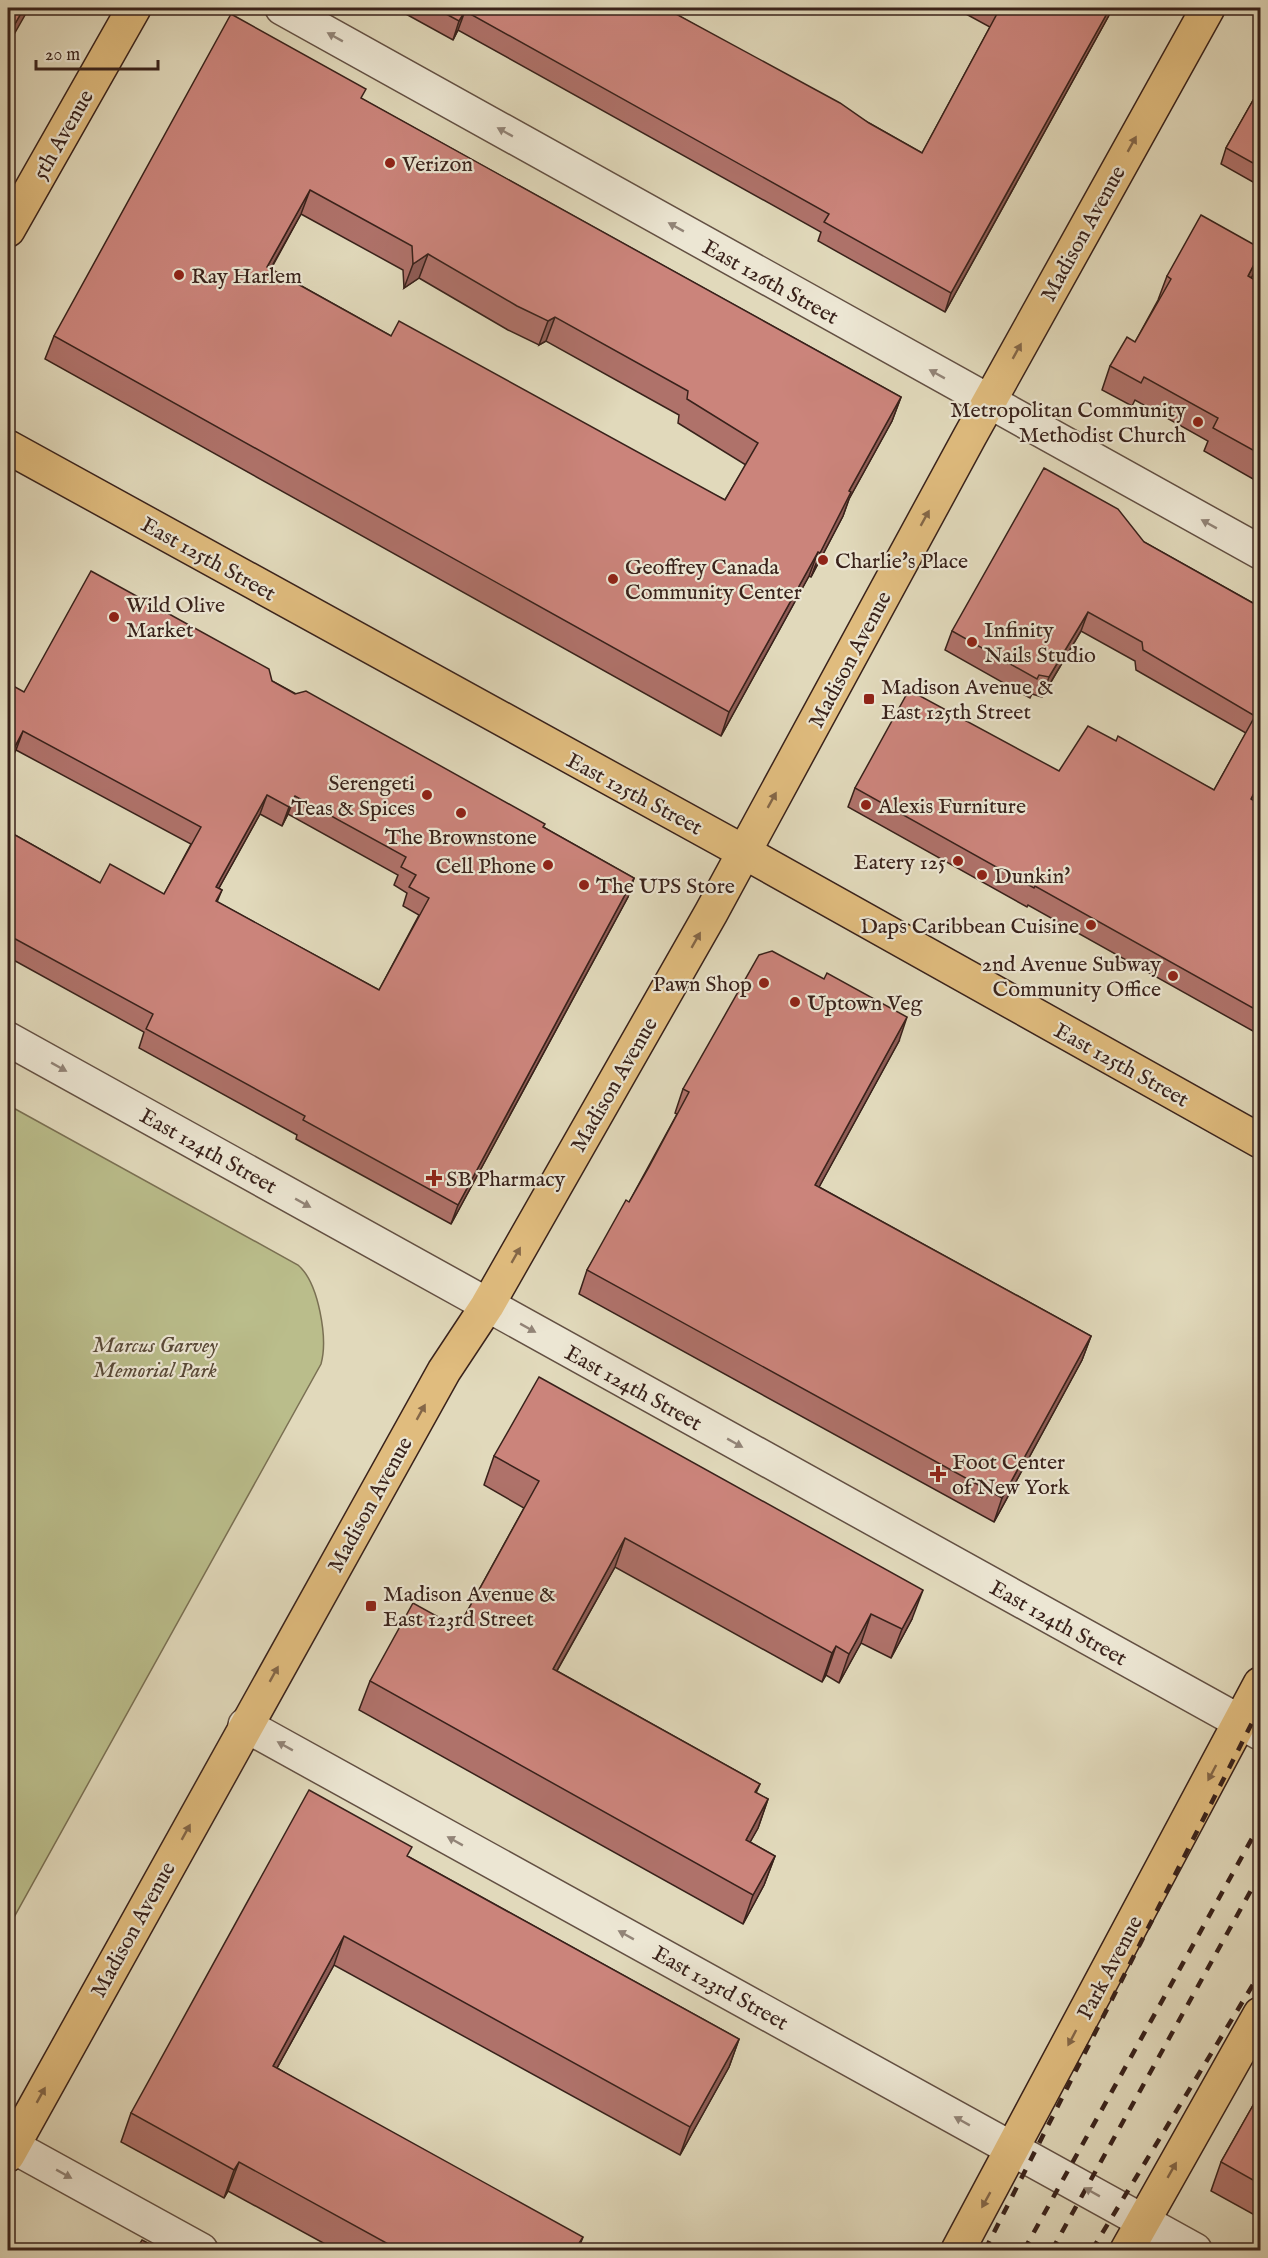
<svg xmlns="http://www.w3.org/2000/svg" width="1268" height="2258" font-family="'IM FELL English',serif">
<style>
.green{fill:#babd8b;stroke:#7a7053;stroke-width:1.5}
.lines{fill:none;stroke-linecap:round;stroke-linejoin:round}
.minor-casing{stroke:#635043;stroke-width:36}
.major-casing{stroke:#39221b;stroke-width:36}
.minor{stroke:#ece6d3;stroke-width:33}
.major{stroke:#e0bc7e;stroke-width:33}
.rail{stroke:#39221b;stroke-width:4.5;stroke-dasharray:10 10;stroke-linecap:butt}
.wall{fill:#af726a;stroke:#39221b;stroke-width:1.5;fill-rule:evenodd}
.shaded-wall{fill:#8e5c56;stroke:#39221b;stroke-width:1.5}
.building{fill:#cb847b;stroke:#39221b;stroke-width:1.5;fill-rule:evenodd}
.oneway{fill:#928477}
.oneway2{fill:#846748}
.poi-dot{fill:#8f2418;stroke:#ece6d3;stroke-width:2}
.labels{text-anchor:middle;stroke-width:4.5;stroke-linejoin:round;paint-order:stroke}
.street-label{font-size:22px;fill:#39221b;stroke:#ece6d3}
.poi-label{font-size:22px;fill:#39221b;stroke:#ece6d3;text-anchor:start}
.park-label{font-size:22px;font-style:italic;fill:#594937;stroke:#ece6d3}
</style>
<rect width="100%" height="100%" fill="#e1d9bb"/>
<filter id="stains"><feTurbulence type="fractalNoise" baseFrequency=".00333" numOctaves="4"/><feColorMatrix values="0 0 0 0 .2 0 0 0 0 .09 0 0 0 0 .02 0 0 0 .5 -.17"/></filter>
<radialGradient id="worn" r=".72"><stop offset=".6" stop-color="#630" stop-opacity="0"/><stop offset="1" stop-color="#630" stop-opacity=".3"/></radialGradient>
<path class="green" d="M8 1105 298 1265C319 1283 328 1339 321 1364L8 1928Z"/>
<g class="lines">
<defs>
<g id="minor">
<path d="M282 8 1260 552"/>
<path d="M8 1039 1260 1733"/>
<path d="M245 1725 1195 2250"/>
<path d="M12 2146 201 2250"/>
</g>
<g id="major">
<path d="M8 230 134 8"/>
<path d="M8 447 744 852 1260 1141"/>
<path d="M8 2155 444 1371 487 1306 711 913 970 436 1208 8"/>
<path d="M958 2250 1260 1684"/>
<path d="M1127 2250 1260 2014"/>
</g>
</defs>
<use href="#minor" class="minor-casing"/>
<use href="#major" class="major-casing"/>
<use href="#minor" class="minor"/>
<use href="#major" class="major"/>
<g class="rail">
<path d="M985 2250 1260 1707"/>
<path d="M1024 2250 1260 1824"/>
<path d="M1052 2250 1260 1874"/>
<path d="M1092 2250 1260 1973"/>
</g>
</g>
<g class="wall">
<path d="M395 8H665L922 153 990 27 955 8H1113L945 312 818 241 821 232 458 30 453 40Z"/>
<path d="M1260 88V186L1221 164 1226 148Z"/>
<path d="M362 99 901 397 892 421 849 499 843 516 811 577 809 576 721 736 45 359 54 336ZM301 214 403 270 404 288 419 278 508 330 539 345 546 341 679 415 678 423 746 465 725 500 391 336 271 269Z"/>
<path d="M1254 273 1251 278 1260 283V483L1204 451 1208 441 1135 400 1132 406 1102 390 1110 366 1135 342 1158 300 1167 276Z"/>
<path d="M1144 542 1260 607 1253 801 1260 805V1035L1028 905 1027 907 848 807 855 788 1059 771 1116 741 1214 790 1246 733 1136 670 1135 661 1081 631 1042 697 1032 694 1030 698 945 650 952 631Z"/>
<path d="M272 681 543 827 634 878 628 897 451 1224 296 1139 297 1135 139 1048 144 1032 8 957V831L100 883 164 894 191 844 16 750 24 692ZM260 814 282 826 288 814 398 875 394 885 407 893 403 906 419 915 379 990 217 902 222 890 219 888Z"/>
<path d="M899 1041 819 1187 1091 1336 1082 1360 994 1522 579 1294 587 1270 629 1202 677 1114 675 1113 683 1089Z"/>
<path d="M494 1456 912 1619 891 1658 861 1643 839 1683 826 1675 822 1682 615 1567 557 1671 760 1784 756 1793 768 1799 758 1828 750 1842 775 1856 764 1885 743 1924 359 1710 370 1681 458 1628 524 1508 484 1485Z"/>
<path d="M409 1857 739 2039 729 2067 680 2155 334 1965 277 2068 578 2250H336L228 2191 224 2198 121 2142 131 2113Z"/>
<path d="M1260 2093V2218L1211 2191 1221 2162Z"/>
</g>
<g class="shaded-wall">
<path d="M24 8H29L8 45V36Z"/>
<path d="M1110 8H1113L945 312 951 293Z"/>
<path d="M465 11 458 30 453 40 459 21Z"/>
<path d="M310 190 301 214 258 291 267 267Z"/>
<path d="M1260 253 1254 273 1239 300 1248 276Z"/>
<path d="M428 254 419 278 404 288 413 264Z"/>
<path d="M555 317 546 341 539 345 548 321Z"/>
<path d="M901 397 892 421 849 499 843 516 811 577 820 553 849 491Z"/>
<path d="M818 552 809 576 721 736 729 712Z"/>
<path d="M1088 612 1081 631 1042 697 1049 677Z"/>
<path d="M23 731 16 750 8 766V760Z"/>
<path d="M1260 781V788L1244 818 1251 799Z"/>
<path d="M267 795 260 814 209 906 216 887Z"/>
<path d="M295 796 288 814 282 826 289 807Z"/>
<path d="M634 878 628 897 451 1224 458 1205Z"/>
<path d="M907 1017 899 1041 807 1209 815 1185Z"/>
<path d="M1091 1336 1082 1360 994 1522 1002 1498Z"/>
<path d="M625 1538 615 1567 542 1697 553 1669Z"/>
<path d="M923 1590 912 1619 891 1658 902 1629Z"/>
<path d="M871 1614 861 1643 839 1683 849 1654Z"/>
<path d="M836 1646 826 1675 822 1682 832 1653Z"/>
<path d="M768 1799 758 1828 735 1869 746 1840Z"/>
<path d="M775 1856 764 1885 743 1924 753 1895Z"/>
<path d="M344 1936 334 1965 262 2095 273 2066Z"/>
<path d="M739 2039 729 2067 680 2155 690 2127Z"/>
<path d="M239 2162 228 2191 224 2198 234 2170Z"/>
<path d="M583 2237 578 2250H575Z"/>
</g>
<g class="building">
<path d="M8 8H24L8 36Z"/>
<path d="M435 8H665L840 103 869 123 922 153 999 10 995 8H1110L951 293 824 222 829 214 465 11 459 21Z"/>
<path d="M231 14 366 89 361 98 901 397 849 491 851 492 820 553 818 552 729 712 54 336ZM310 190 412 246 413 264 428 254 517 306 548 321 555 317 688 391 687 399 758 443 725 500 399 321 391 336 267 267Z"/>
<path d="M1260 88V167L1226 148Z"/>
<path d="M1201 215 1260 248V253L1248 276 1260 283V454L1213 428 1218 418 1144 377 1141 383 1110 366 1127 337 1135 342 1171 279 1167 276Z"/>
<path d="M1044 468 1118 509 1144 542 1260 607V781L1251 799 1260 805V1012L1035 886 1034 888 855 788 909 690 1059 771 1088 726 1116 741 1118 736 1214 790 1255 716 1143 650 1142 642 1088 612 1049 677 1039 675 1037 679 952 631Z"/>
<path d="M91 571 269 669 272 681 295 694 306 691 545 824 543 827 634 878 458 1205 303 1120 305 1116 146 1029 153 1014 8 935V831L100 883 110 864 164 894 201 827 23 731 8 760V683L24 692ZM267 795 289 807 295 796 406 857 401 867 416 875 409 887 429 898 379 990 216 901 222 890 216 887Z"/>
<path d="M772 951 824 979 827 973 907 1017 815 1185 1091 1336 1002 1498 587 1270 626 1200 629 1202 649 1167 689 1092 683 1089 759 955Z"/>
<path d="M539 1377 923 1590 902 1629 871 1614 849 1654 836 1646 832 1653 625 1538 553 1669 760 1784 755 1792 768 1799 746 1840 775 1856 753 1895 370 1681 413 1603 458 1628 539 1481 494 1456Z"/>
<path d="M309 1790 412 1847 407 1856 739 2039 690 2127 344 1936 273 2066 583 2237 575 2250H399L239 2162 234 2170 131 2113Z"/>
<path d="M1260 2093V2184L1221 2162Z"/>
<path d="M142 2240 161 2250H136Z"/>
</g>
<defs><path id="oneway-solid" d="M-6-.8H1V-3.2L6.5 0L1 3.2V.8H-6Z" transform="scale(1.5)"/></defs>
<g class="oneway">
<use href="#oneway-solid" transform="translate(335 37) rotate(-151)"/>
<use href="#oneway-solid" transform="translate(505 132) rotate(-151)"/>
<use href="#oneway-solid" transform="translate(676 227) rotate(-151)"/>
<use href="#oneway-solid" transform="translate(937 374) rotate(-151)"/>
<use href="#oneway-solid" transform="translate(1209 524) rotate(-151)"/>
<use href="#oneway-solid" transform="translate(59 1067) rotate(29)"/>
<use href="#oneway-solid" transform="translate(303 1203) rotate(29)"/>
<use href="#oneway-solid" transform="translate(528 1328) rotate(29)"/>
<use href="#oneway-solid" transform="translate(735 1443) rotate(29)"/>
<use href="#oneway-solid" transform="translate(285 1746) rotate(-151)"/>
<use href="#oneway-solid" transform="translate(455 1841) rotate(-151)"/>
<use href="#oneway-solid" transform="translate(626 1935) rotate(-151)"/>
<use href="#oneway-solid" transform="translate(962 2121) rotate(-151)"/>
<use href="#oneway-solid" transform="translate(64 2174) rotate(29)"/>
<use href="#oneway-solid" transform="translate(1092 2192) rotate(-151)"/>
</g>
<g class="oneway2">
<use href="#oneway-solid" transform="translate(1132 144) rotate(-61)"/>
<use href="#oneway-solid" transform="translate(1017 351) rotate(-61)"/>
<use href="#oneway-solid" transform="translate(925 518) rotate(-61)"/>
<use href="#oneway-solid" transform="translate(772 800) rotate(-61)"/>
<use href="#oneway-solid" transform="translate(696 940) rotate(-60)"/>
<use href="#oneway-solid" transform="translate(516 1255) rotate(-60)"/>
<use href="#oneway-solid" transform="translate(421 1412) rotate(-61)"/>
<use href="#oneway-solid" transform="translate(274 1674) rotate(-61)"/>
<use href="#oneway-solid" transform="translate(1212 1773) rotate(118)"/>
<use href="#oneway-solid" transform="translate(186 1832) rotate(-61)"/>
<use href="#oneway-solid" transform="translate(1072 2038) rotate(118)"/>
<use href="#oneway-solid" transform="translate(41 2095) rotate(-61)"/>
<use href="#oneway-solid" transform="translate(1172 2170) rotate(-60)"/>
<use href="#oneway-solid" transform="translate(986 2200) rotate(119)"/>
</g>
<g class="poi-dot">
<circle cx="390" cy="163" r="6"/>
<circle cx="179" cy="275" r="6"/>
<circle cx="1198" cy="422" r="6"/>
<circle cx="823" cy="560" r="6"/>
<circle cx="613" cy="579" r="6"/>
<circle cx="114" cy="617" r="6"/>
<circle cx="972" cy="642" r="6"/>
<rect x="863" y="693" width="12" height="12" rx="3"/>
<circle cx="427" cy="795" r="6"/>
<circle cx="866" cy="805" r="6"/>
<circle cx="461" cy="813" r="6"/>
<circle cx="958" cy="861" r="6"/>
<circle cx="548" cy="865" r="6"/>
<circle cx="982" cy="875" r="6"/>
<circle cx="584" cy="885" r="6"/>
<circle cx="1091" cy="925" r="6"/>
<circle cx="1173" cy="976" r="6"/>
<circle cx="764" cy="983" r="6"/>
<circle cx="795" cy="1002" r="6"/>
<path d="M431 1169h6v6h6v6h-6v6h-6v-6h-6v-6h6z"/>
<path d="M935 1465h6v6h6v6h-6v6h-6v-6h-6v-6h6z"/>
<rect x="365" y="1600" width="12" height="12" rx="3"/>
</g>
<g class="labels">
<g class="street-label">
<text transform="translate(62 134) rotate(-60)" y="8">5th Avenue</text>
<text transform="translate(1082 233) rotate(-61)" y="8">Madison Avenue</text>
<text transform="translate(771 281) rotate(29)" y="8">East 126th Street</text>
<text transform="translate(209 558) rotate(29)" y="8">East 125th Street</text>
<text transform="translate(849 659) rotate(-62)" y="8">Madison Avenue</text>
<text transform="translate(635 793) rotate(28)" y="8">East 125th Street</text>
<text transform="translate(1122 1064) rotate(29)" y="8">East 125th Street</text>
<text transform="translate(613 1084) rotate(-60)" y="8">Madison Avenue</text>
<text transform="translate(209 1150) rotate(29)" y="8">East 124th Street</text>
<text transform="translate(634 1387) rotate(29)" y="8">East 124th Street</text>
<text transform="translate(369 1504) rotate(-61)" y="8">Madison Avenue</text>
<text transform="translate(1059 1622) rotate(29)" y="8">East 124th Street</text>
<text transform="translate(132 1929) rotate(-61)" y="8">Madison Avenue</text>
<text transform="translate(1109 1967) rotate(-62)" y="8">Park Avenue</text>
<text transform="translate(721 1987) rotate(29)" y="8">East 123rd Street</text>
</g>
<g class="poi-label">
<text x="402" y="171">Verizon</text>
<text x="191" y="283">Ray Harlem</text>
<text x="1186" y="417" text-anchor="end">Metropolitan Community<tspan x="1186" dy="25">Methodist Church</tspan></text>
<text x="835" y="568">Charlie's Place</text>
<text x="625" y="574">Geoffrey Canada<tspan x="625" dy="25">Community Center</tspan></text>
<text x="126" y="612">Wild Olive<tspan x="126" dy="25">Market</tspan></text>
<text x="984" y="637">Infinity<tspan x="984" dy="25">Nails Studio</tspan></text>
<text x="881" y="694">Madison Avenue &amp;<tspan x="881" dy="25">East 125th Street</tspan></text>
<text x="415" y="790" text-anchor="end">Serengeti<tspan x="415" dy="25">Teas &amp; Spices</tspan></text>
<text x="878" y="813">Alexis Furniture</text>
<text x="461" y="844" text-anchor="middle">The Brownstone</text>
<text x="946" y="869" text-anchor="end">Eatery 125</text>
<text x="536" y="873" text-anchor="end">Cell Phone</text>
<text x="994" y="883">Dunkin'</text>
<text x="596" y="893">The UPS Store</text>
<text x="1079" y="933" text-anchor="end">Daps Caribbean Cuisine</text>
<text x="1161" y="971" text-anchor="end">2nd Avenue Subway<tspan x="1161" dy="25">Community Office</tspan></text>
<text x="752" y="991" text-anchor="end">Pawn Shop</text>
<text x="807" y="1010">Uptown Veg</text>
<text x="446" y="1186">SB Pharmacy</text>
<text x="952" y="1469">Foot Center<tspan x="952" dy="25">of New York</tspan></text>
<text x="383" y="1601">Madison Avenue &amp;<tspan x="383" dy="25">East 123rd Street</tspan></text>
</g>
<g class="park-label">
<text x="155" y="1352">Marcus Garvey<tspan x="155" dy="25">Memorial Park</tspan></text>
</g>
</g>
<rect width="1268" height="2258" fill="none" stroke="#e1d9bb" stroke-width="30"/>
<rect x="9" y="9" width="1250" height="2240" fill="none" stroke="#39221b" stroke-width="3"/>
<rect x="15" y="15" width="1238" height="2228" fill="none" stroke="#39221b" stroke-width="1.5"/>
<path d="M36 60v9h122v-9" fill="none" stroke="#39221b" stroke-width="3"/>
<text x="45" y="60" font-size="18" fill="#39221b" stroke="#ece6d3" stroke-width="4.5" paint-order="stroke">20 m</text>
<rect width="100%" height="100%" filter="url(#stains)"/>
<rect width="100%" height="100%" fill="url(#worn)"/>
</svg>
